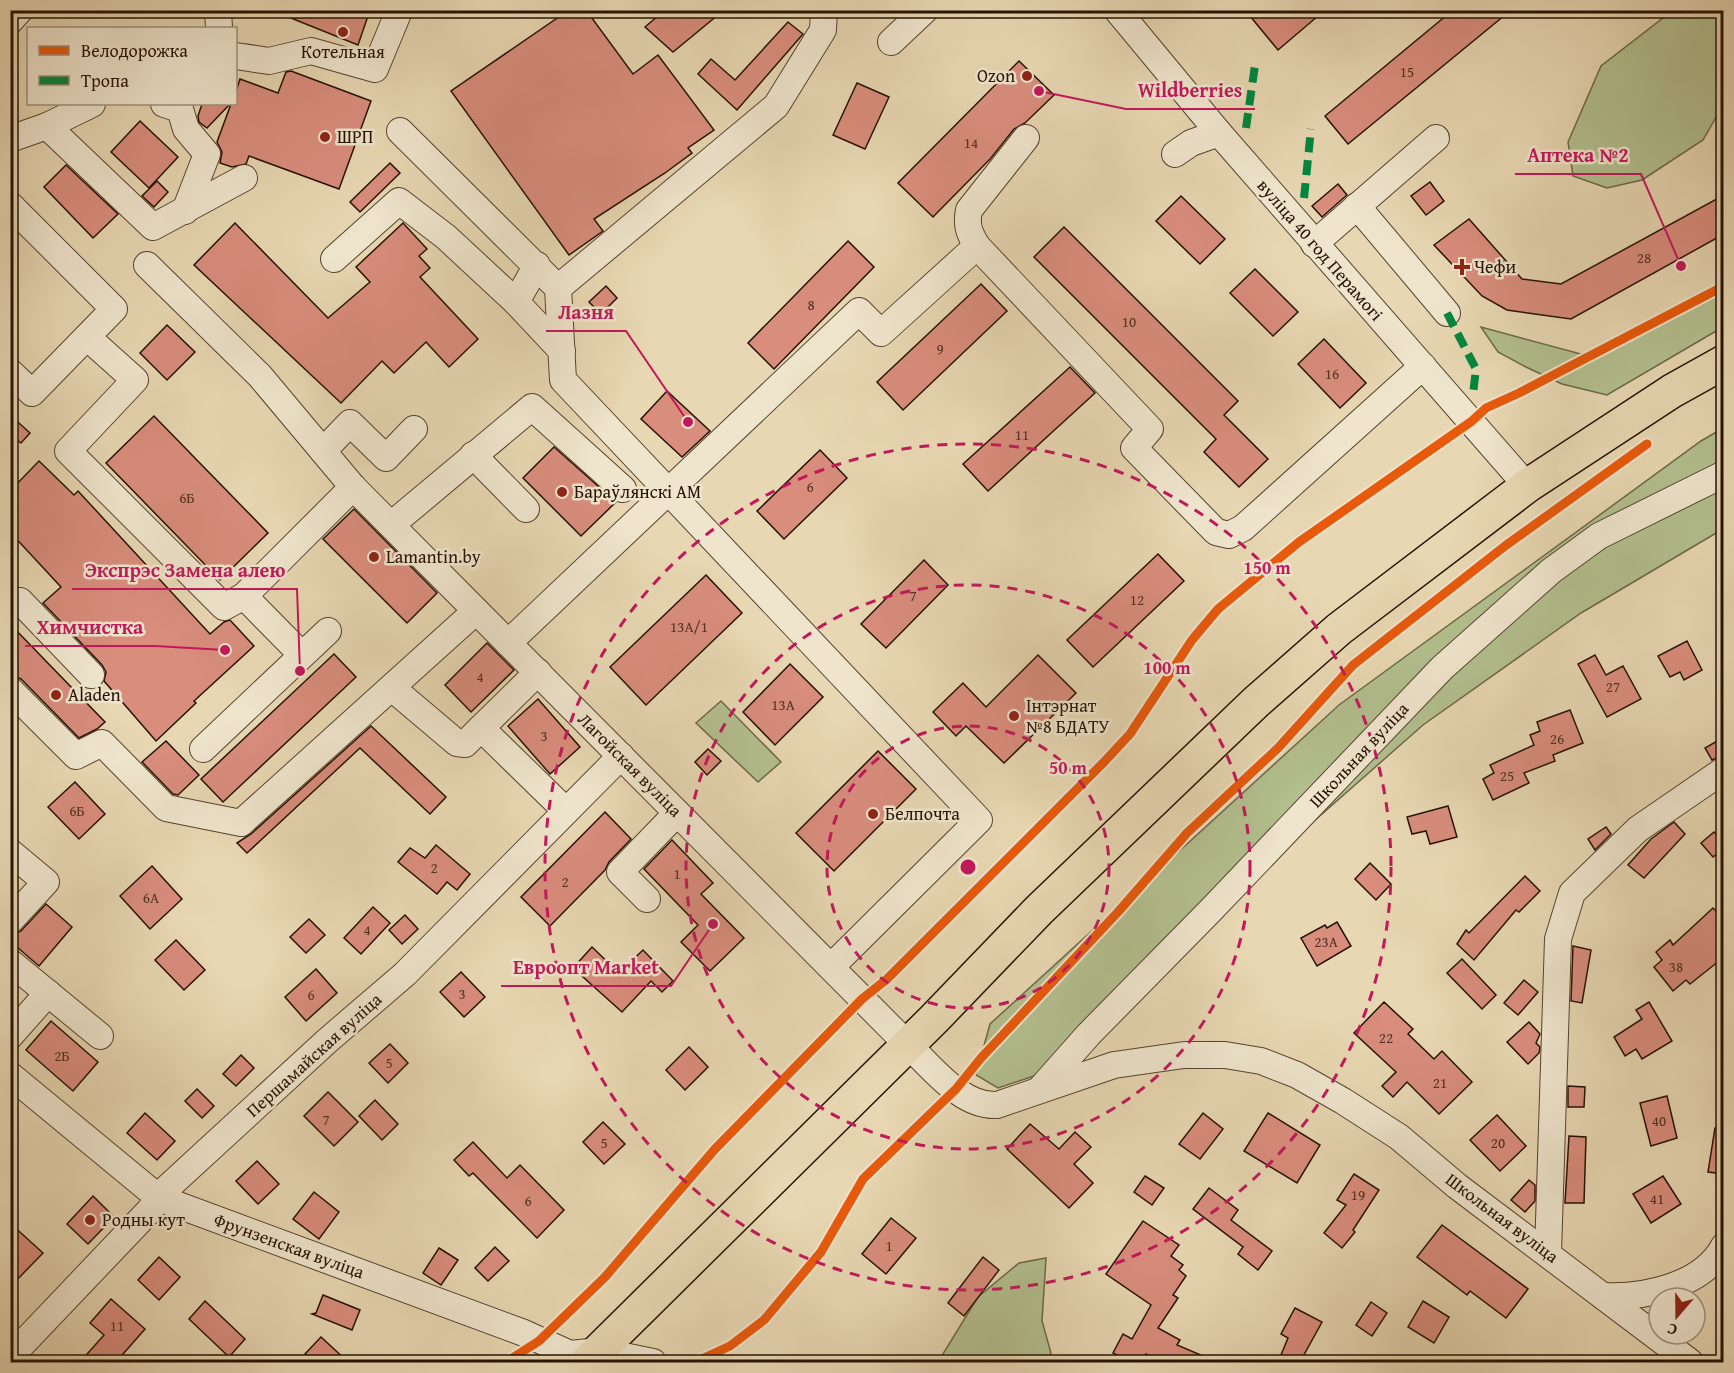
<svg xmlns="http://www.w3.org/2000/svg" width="1734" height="1373" font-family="'Gentium Book Plus',serif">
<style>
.green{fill:#b3bf8e;stroke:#6c6849;stroke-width:1.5}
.building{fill:#d98d7d;stroke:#261204;stroke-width:1.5}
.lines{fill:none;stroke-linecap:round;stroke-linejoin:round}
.minor-casing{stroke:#564330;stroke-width:28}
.major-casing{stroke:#261204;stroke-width:36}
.minor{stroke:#efe5cd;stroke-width:26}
.major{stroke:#e7d7b2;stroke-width:33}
.quiet{stroke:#00873e;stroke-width:8;stroke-dasharray:15 8;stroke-linecap:butt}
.cycleway-casing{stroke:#efe5cd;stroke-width:13}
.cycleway{stroke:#e8590c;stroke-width:9}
.ring{fill:none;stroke:#c2185b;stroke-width:3;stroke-dasharray:10 8}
.poi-dot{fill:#8f2418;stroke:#efe5cd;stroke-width:2}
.labels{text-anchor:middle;stroke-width:5;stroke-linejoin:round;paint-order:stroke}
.number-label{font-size:15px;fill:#533122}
.poi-label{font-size:18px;fill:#261204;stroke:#efe5cd;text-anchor:start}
.street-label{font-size:18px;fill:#261204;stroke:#efe5cd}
.centre{fill:#c2185b;stroke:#efe5cd;stroke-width:3}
.ring-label{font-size:18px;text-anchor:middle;font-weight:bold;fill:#c2185b;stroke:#efe5cd;stroke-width:5;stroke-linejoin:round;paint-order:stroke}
.leader{fill:none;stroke:#c2185b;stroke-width:2}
.callout-dot{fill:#c2185b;stroke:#efe5cd;stroke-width:2}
.callout-label{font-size:20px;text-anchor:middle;font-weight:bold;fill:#c2185b;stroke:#efe5cd;stroke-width:5;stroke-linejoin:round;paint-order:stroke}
</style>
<rect width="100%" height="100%" fill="#e7d7b2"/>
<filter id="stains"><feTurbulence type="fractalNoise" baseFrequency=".00333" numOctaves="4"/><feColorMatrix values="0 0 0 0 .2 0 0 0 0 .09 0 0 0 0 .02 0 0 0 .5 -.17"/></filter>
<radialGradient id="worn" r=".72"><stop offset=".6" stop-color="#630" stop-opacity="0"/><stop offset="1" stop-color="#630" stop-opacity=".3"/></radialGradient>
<g class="green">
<path d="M1672 11H1723V105L1703 140 1642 180 1607 188 1573 176 1568 142 1601 66Z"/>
<path d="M1723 288V327L1607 395 1562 384 1526 367 1498 352 1481 327 1588 356Z"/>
<path d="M1723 428V529L1581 613 1423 725 1238 888 1034 1076 998 1088 976 1075 990 1024 1339 705 1701 441Z"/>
<path d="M721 701 781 762 758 782 696 723Z"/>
<path d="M1046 1258 1042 1321 1051 1353 1045 1362H938L978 1297 1019 1263Z"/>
</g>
<g class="building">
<path d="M271 10H370L358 45Z"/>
<path d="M569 10H586L633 74 658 55 714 130 688 148 692 153 665 173 594 219 603 231 569 255 451 91Z"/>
<path d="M665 10H724L673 52 645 27Z"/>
<path d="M1245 10H1325L1278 50Z"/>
<path d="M1453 10H1511L1348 144 1325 116Z"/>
<path d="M788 22 803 34 737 110 698 74 711 59 735 80Z"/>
<path d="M1019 61 1054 95 1025 123 1014 129 991 158 933 217 898 183Z"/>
<path d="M291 71 371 101 339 189 249 156 246 164 232 167 220 163 222 152 217 142 231 104H236V91L240 79 278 93 286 72Z"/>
<path d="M857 83 889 97 865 149 833 135Z"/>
<path d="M202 104H230L207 128 199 122 198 116Z"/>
<path d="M140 121 178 157 149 188 111 152Z"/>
<path d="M390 163 400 173 360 212 350 202Z"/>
<path d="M66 165 118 214 93 238 44 187Z"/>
<path d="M157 181 168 192 154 207 142 196Z"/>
<path d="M1430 182 1444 201 1426 215 1411 196Z"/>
<path d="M1338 184 1347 195 1322 217 1312 206Z"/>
<path d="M1724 195V234L1571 319 1507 310 1482 296 1434 245 1469 219 1522 279 1561 284Z"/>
<path d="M1181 196 1225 239 1200 264 1156 221Z"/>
<path d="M235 223 328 318 370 282 356 267 403 223 427 249 419 256 430 268 420 277 478 339 449 367 426 342 394 373 382 361 341 403 194 265Z"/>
<path d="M1064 227 1238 401 1224 415 1268 459 1239 487 1204 452 1216 439 1034 257Z"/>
<path d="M848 241 874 267 774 369 748 343Z"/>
<path d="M1255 269 1298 312 1273 336 1230 293Z"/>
<path d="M981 284 1007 311 903 410 877 382Z"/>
<path d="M606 286 617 298 601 314 589 302Z"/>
<path d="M167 325 195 352 167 380 140 353Z"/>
<path d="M1324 339 1366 383 1340 408 1298 364Z"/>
<path d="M1070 367 1095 393 988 491 963 464Z"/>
<path d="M667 391 710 431 682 457 641 419Z"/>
<path d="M10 415 30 433 21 443 10 434Z"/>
<path d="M154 416 268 533 220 580 106 463Z"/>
<path d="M554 447 616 502 581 536 523 478Z"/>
<path d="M820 450 847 478 784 539 757 511Z"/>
<path d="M39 461 74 495 78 491 210 634 224 622 230 620 254 646 194 701 196 703 156 741 104 681 106 672 102 665 43 603 61 587 10 532V491Z"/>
<path d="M354 509 437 593 407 623 323 539Z"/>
<path d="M1158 554 1184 581 1093 667 1067 640Z"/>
<path d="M924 560 948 585 886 648 861 624Z"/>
<path d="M706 575 742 613 646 705 610 667Z"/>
<path d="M10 624 105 722 97 729 79 738 21 679 10 675Z"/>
<path d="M1687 641 1702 670 1684 680 1680 672 1670 677 1658 656Z"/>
<path d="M487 643 514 670 471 712 445 685Z"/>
<path d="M334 654 356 677 223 802 201 779Z"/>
<path d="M1038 655 1076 693 1004 763 966 726 956 736 933 712 963 683 986 707Z"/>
<path d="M1595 655 1606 675 1623 666 1641 699 1607 717 1578 664Z"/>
<path d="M790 664 823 697 775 745 743 712Z"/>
<path d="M538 699 580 747 550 774 508 726Z"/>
<path d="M1570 710 1583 743 1553 755 1555 761 1524 773 1529 783 1493 800 1483 779 1494 773 1490 765 1534 745 1530 735 1540 731 1537 722Z"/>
<path d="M371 726 446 797 430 814 360 748 247 853 237 843 251 834Z"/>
<path d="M1724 737V755L1712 760 1705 748Z"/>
<path d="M166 741 199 775 178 795 173 794 142 762Z"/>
<path d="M708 749 721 761 707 775 695 762Z"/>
<path d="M878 751 916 789 834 871 796 833Z"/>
<path d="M75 782 105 814 79 839 48 807Z"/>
<path d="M1448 806 1457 837 1430 844 1426 831 1412 834 1407 817Z"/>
<path d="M605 812 631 839 609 862 605 870 550 926 521 897Z"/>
<path d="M1674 822 1685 834 1644 878 1628 865 1651 839Z"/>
<path d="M1606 827 1611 834 1595 850 1588 839Z"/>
<path d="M1714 832 1724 843V848L1713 857 1701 843Z"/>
<path d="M672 840 713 883 701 894 744 938 710 971 681 942 698 925 644 869Z"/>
<path d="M436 845 470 874 457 890 447 882 437 894 398 862 410 848 425 858Z"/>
<path d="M1370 863 1391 884 1376 900 1355 879Z"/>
<path d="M152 866 182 899 150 929 120 896Z"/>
<path d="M1525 876 1540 891 1519 912 1516 910 1474 960 1457 944 1466 930 1469 933Z"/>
<path d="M46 904 72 927 39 966 10 941V936L21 931Z"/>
<path d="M373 907 390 923 361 954 344 938Z"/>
<path d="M1713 908 1724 919V957L1690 984 1686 980 1673 991 1654 967 1662 960 1656 952 1670 940 1673 945Z"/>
<path d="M405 915 418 929 402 944 389 930Z"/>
<path d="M309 919 325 935 306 953 290 937Z"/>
<path d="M1337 922 1351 946 1317 966 1301 938 1325 925 1327 928Z"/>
<path d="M176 940 205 970 184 990 155 960Z"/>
<path d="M1573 946 1591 950 1582 1003 1571 1001Z"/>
<path d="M592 947 619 973 643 950 673 981 662 992 651 981 622 1012 573 968Z"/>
<path d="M1462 959 1496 995 1482 1009 1447 973Z"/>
<path d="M316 969 337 993 306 1021 285 997Z"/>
<path d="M461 972 485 997 464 1017 440 992Z"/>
<path d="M1524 980 1538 992 1518 1015 1504 1003Z"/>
<path d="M1384 1002 1413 1029 1408 1034 1434 1059 1442 1051 1472 1082 1439 1114 1407 1082 1393 1097 1382 1086 1396 1072 1354 1033Z"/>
<path d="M1649 1002 1672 1041 1642 1059 1636 1049 1625 1056 1614 1037 1642 1019 1636 1010Z"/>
<path d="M51 1021 98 1062 73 1091 26 1050Z"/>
<path d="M1529 1022 1540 1034 1536 1043 1540 1047 1539 1053 1528 1064 1507 1042Z"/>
<path d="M390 1044 408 1063 388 1083 369 1063Z"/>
<path d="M689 1047 708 1067 685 1090 666 1070Z"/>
<path d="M241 1055 254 1068 236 1086 223 1074Z"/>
<path d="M1568 1086 1585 1087 1584 1107H1568Z"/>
<path d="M197 1089 214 1106 202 1118 185 1101Z"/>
<path d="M328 1092 358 1122 334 1146 304 1116Z"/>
<path d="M1667 1096 1677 1138 1651 1146 1640 1103Z"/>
<path d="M375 1100 398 1124 382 1140 359 1116Z"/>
<path d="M145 1113 175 1141 157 1160 127 1133Z"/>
<path d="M1203 1113 1223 1129 1200 1159 1179 1144Z"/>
<path d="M1268 1113 1320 1145 1297 1183 1244 1151Z"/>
<path d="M1497 1115 1526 1146 1500 1171 1470 1140Z"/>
<path d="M603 1122 625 1144 604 1164 583 1142Z"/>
<path d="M1030 1124 1059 1149 1075 1132 1091 1147 1074 1164 1093 1183 1069 1208 1007 1149Z"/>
<path d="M1715 1128 1724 1129V1174L1708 1172Z"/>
<path d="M1569 1136 1586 1137 1584 1203H1565Z"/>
<path d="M473 1142 507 1178 520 1165 564 1210 537 1238 473 1173 469 1176 454 1160Z"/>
<path d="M257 1161 279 1184 258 1204 236 1181Z"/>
<path d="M1354 1174 1379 1190 1353 1230 1355 1232 1342 1248 1324 1233 1346 1205 1337 1200Z"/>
<path d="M1145 1176 1164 1188 1152 1205 1134 1192Z"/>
<path d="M1663 1176 1681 1204 1651 1223 1633 1194Z"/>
<path d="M1529 1180 1535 1185V1201L1525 1212 1511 1200Z"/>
<path d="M1209 1188 1238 1210 1231 1220 1272 1251 1258 1270 1238 1254 1243 1247 1193 1209Z"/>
<path d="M314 1192 339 1212 319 1239 293 1219Z"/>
<path d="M93 1196 114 1217 88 1244 67 1224Z"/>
<path d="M891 1218 916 1238 886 1274 862 1254Z"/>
<path d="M1143 1221 1179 1245 1171 1256 1183 1265 1179 1270 1186 1276 1173 1295 1178 1298 1158 1328 1180 1340 1177 1345 1217 1362H1161L1146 1354 1142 1362H1130L1113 1353 1123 1334 1132 1339 1151 1305 1106 1274Z"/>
<path d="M10 1223 43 1253 10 1287Z"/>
<path d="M1442 1225 1528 1289 1506 1318 1470 1291 1467 1295 1417 1257Z"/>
<path d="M495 1247 509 1261 488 1281 475 1268Z"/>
<path d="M439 1248 458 1260 441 1285 423 1273Z"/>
<path d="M159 1257 180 1277 159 1300 138 1280Z"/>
<path d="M983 1257 999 1270 964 1316 948 1303Z"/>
<path d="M323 1295 360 1310 352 1330 312 1314 316 1313Z"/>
<path d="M111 1299 145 1329 116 1362H80L104 1335 90 1323Z"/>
<path d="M205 1301 245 1339 229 1357 189 1319Z"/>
<path d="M1423 1301 1449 1317 1434 1343 1408 1327Z"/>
<path d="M1371 1302 1387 1313 1372 1336 1356 1325Z"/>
<path d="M1295 1308 1322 1322 1300 1362H1278L1288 1338 1281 1334Z"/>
<path d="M321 1337 348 1362H314L305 1354Z"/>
</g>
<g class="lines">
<defs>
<g id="minor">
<path d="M218 10 219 28"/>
<path d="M1117 10 1219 133 1527 486"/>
<path d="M10 21 20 10"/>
<path d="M891 42 925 10"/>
<path d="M236 56 269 61 311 51 375 69 399 11"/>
<path d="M164 104 180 109 186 129 207 154 185 211"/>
<path d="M47 126 153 227 244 178"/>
<path d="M400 131 558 288 563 380 979 820 831 967"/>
<path d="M1026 138 969 210C966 225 969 233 977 246L1150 429 1134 448 1216 532 1229 535 1243 528 1423 366"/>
<path d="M10 139 47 126 92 104"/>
<path d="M1175 154 1191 143 1219 133"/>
<path d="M10 205 114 309 32 393 10 372"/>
<path d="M1357 206 1447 313"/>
<path d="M1314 244 1436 138"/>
<path d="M334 259 399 201 446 237 516 302 537 265"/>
<path d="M147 265 260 376 353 487 907 1044C932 1067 961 1107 997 1105L1114 1065 1184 1055H1225L1261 1061 1297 1075 1343 1101 1399 1137 1457 1186 1690 1362"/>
<path d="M558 288 776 106 823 30 824 10"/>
<path d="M516 302 562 351"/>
<path d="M87 337 135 380 68 451 224 607 244 596 353 487"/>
<path d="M323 451 350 423 386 458 414 429"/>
<path d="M473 455 526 509"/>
<path d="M391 525 532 407 623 489"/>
<path d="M244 596 302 655"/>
<path d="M20 601 91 675"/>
<path d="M508 643 859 311 881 333 977 246"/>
<path d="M392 688 457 743 465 744 481 728 566 811"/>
<path d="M10 690 76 756 102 743 166 808 241 823 476 611"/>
<path d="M481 728 538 672"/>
<path d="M203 749 328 631"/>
<path d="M10 852 46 882 10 921"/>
<path d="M647 899 620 872 677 813"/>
<path d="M10 962 100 1036"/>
<path d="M10 1036 48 993"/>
<path d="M10 1075 159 1198 524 1333 570 1354 599 1351 653 1362"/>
<path d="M1042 1087 1089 1034 1210 911 1442 668 1551 571 1599 536 1724 474"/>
<path d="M1548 1253 1558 939 1572 893 1638 829 1724 770"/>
<path d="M1603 1296C1644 1298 1703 1286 1724 1246"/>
<path d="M10 1357 149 1211 166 1189 327 1041 405 974 621 756"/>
</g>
<path id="major" d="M587 1362 934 1019 1039 910 1256 702 1339 629 1527 486 1672 391 1724 362"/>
</defs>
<use href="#minor" class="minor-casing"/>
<use href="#major" class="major-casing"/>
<use href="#minor" class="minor"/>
<use href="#major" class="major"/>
<g class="quiet">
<path d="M1246 128 1255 65"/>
<path d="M1304 198 1311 129"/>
<path d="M1447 313 1476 369 1473 394"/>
</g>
<defs>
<g id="cycleway">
<path d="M506 1362 539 1341 605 1277 715 1149 862 999 887 979 1104 762 1130 734 1192 640 1218 609 1299 542 1472 421 1486 408 1519 393 1724 286"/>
<path d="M695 1362 730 1346 764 1320 821 1252 863 1179 956 1089 981 1058 1118 912 1187 833 1278 748 1353 665 1505 546 1647 444"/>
</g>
</defs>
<use href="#cycleway" class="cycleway-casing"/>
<use href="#cycleway" class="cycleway"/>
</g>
<g class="ring">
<circle cx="968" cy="867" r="141"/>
<circle cx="968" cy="867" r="282"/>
<circle cx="968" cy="867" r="423"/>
</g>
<g class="poi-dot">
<circle cx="343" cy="32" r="6"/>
<circle cx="1027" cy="76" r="6"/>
<circle cx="325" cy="137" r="6"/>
<path d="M1459 258h6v6h6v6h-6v6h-6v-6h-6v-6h6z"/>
<circle cx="562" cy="492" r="6"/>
<circle cx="374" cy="557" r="6"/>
<circle cx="56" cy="695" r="6"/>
<circle cx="1014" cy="716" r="6"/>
<circle cx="873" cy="814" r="6"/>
<circle cx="90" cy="1220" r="6"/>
</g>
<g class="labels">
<g class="number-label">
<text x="1407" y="77">15</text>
<text x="971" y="148">14</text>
<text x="1644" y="263">28</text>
<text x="811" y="310">8</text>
<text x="1129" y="327">10</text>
<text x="940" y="354">9</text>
<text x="1332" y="379">16</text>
<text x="1022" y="440">11</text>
<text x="810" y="492">6</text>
<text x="187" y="503">6Б</text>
<text x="913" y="601">7</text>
<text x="1137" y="605">12</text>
<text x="689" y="632">13А/1</text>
<text x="480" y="682">4</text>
<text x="1613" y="692">27</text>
<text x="783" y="710">13А</text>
<text x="544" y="741">3</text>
<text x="1557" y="744">26</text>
<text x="1507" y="781">25</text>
<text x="77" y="816">6Б</text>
<text x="434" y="873">2</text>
<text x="677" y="879">1</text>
<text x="565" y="887">2</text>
<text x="151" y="903">6А</text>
<text x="367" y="935">4</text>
<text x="1326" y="947">23А</text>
<text x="1676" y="972">38</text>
<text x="462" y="999">3</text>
<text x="311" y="1000">6</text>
<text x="1386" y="1043">22</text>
<text x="62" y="1061">2Б</text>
<text x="389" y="1068">5</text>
<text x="1440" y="1088">21</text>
<text x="326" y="1125">7</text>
<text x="1659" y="1126">40</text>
<text x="604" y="1148">5</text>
<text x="1498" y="1148">20</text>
<text x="1358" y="1200">19</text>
<text x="1657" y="1204">41</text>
<text x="528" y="1206">6</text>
<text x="889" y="1251">1</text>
<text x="117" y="1331">11</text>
</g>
<g class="poi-label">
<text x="343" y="58" text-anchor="middle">Котельная</text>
<text x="1015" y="82" text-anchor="end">Ozon</text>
<text x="337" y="143">ШРП</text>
<text x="1474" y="273">Чефи</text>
<text x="574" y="498">Бараўлянскі АМ</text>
<text x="386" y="563">Lamantin.by</text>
<text x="68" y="701">Aladen</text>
<text x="1026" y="712">Інтэрнат<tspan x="1026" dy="21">№8 БДАТУ</tspan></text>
<text x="885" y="820">Белпочта</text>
<text x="102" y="1226">Родны кут</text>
</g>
<g class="street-label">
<text transform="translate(1320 250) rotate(49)" y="6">вуліца 40 год Перамогі</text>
<text transform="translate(1359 755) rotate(-47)" y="6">Школьная вуліца</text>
<text transform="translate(630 765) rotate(45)" y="6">Лагойская вуліца</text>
<text transform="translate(314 1055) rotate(-42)" y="6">Першамайская вуліца</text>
<text transform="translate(1502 1218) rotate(37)" y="6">Школьная вуліца</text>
<text transform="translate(289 1246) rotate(20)" y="6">Фрунзенская вуліца</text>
</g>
</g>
<circle cx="968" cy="867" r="9" class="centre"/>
<g class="ring-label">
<text x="1267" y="574">150 m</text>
<text x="1167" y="674">100 m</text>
<text x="1068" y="774">50 m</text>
</g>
<path class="leader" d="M1039 91L1126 109H1255M1681 266L1641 174H1515M688 422L626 331H546M300 671L297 589H72M225 650L155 646H25M713 924L671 986H501"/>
<g class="callout-dot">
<circle cx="1039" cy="91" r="6"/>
<circle cx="1681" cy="266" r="6"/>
<circle cx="688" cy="422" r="6"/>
<circle cx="300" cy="671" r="6"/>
<circle cx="225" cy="650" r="6"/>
<circle cx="713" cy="924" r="6"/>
</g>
<g class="callout-label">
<text x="1190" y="97">Wildberries</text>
<text x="1578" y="162">Аптека №2</text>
<text x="586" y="319">Лазня</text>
<text x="185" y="577">Экспрэс Замена алею</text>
<text x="90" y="634">Химчистка</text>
<text x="586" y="974">Евроопт Market</text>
</g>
<rect width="1734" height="1373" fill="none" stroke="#e7d7b2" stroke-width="36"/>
<rect x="12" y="12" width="1710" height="1349" fill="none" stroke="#261204" stroke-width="3"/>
<rect x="18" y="18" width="1698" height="1337" fill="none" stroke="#261204" stroke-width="1.5"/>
<rect x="27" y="27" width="210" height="78" fill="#efe5cd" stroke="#9f917d" stroke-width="1.5"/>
<rect x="39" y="46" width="30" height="9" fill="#e8590c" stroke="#9f917d" stroke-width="1.5"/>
<text x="81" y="57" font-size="18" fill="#261204">Велодорожка</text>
<rect x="39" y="76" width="30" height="9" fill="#00873e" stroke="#9f917d" stroke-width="1.5"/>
<text x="81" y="87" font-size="18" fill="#261204">Тропа</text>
<g transform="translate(1677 1316) rotate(200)"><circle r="28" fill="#efe5cd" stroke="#9f917d" stroke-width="1.5"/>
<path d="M0-4.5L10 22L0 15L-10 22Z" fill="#8f2418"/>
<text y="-9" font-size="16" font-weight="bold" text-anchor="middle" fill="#261204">С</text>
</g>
<rect width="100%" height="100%" filter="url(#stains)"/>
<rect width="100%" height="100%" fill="url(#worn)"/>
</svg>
